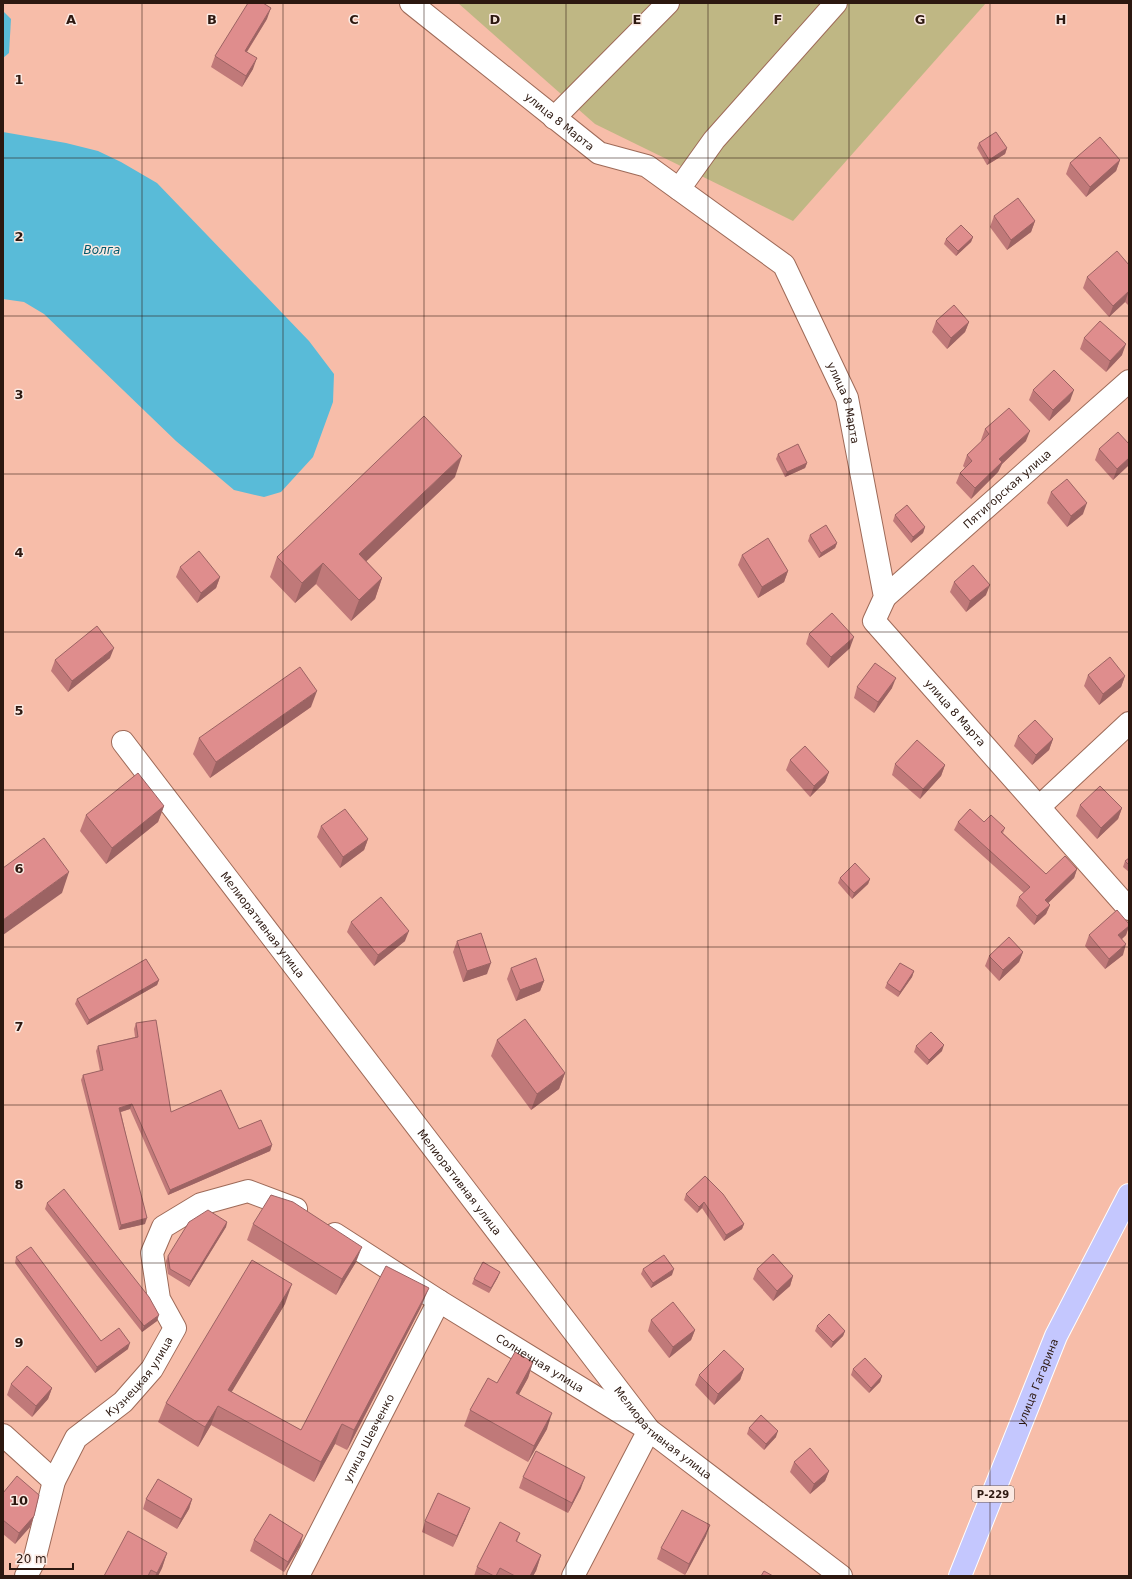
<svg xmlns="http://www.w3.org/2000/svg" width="1132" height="1579" font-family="'DejaVu Sans',sans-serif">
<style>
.green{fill:#bfb784}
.water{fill:#59bbd8}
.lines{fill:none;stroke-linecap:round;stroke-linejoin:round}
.minor-casing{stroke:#9e6a58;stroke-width:24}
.primary-casing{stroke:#fff;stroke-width:24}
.minor{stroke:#fff;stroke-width:22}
.primary{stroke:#c4c7fe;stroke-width:22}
.wall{fill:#c07979}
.shaded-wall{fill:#9c6363}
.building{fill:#df8d8d;stroke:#9c6363}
.grid{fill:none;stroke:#2c1810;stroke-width:1;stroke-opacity:0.55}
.labels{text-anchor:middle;stroke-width:3;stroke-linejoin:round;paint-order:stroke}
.shield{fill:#fbe9e2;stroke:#6a574f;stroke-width:1}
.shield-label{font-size:10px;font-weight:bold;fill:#2c1810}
.street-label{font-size:11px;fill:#2c1810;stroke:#fbe9e2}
.water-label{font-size:12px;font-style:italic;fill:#00586c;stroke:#fbe9e2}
.grid-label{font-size:13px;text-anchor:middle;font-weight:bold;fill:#2c1810;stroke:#fbe9e2;stroke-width:3;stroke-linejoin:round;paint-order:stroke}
</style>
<rect width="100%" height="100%" fill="#f7bda9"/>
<path class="green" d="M458 3H986L793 221 595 124Z"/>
<g class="water">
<path d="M3 11 11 19 9 53 3 58Z"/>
<path d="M3 132 66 143 98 151 121 162 157 183 309 341 334 374 333 402 313 457 281 492 264 497 234 490 176 441 44 314 24 302 3 299Z"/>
</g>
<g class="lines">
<defs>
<g id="minor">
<path id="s1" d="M411 3 599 153 647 166 784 265 847 398 885 597 874 621 1129 909"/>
<path d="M554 118 668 3"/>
<path d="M679 189 714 140 836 3"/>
<path id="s2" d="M885 597 1129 381"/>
<path id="s3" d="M123 742 649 1430 841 1576"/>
<path d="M1039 807 1129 723"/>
<path id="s4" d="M335 1234 439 1301 649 1430 573 1576"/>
<path d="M3 1435 54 1481"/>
<path id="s5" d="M26 1576 34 1561 54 1481 76 1438 123 1402 152 1369 175 1328 159 1299 152 1253 163 1227 201 1204 248 1191 296 1209"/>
<path id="s6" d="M298 1576 439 1301"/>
</g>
<g id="primary">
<path id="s7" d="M960 1576 1056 1336 1129 1195"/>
</g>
</defs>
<use href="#minor" class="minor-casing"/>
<use href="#primary" class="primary-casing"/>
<use href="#minor" class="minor"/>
<use href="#primary" class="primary"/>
</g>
<g class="wall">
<path d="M267 19 247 52 253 69 242 87 211 67 215 56Z"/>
<path d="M979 143 1007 148 1005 154 987 165 977 148Z"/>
<path d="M1120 160 1116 171 1086 197 1066 174 1070 163Z"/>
<path d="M994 216 1035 221 1031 232 1007 250 990 227Z"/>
<path d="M973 237 971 242 956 256 944 244 946 239Z"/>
<path d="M1129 265V306L1125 302 1109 317 1083 288 1087 277Z"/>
<path d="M936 321 969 322 965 332 947 349 932 332Z"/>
<path d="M1084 338 1122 355 1106 372 1080 349Z"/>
<path d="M1033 390 1070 401 1049 421 1029 400Z"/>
<path d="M985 429 1026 441 1002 464 998 472 971 499 956 483 960 473 965 468 963 466 967 455 982 441 981 440Z"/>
<path d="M1129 444V465L1113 480 1095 460 1099 449Z"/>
<path d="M778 454 807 463 805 468 785 477 776 459Z"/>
<path d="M455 477 366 561 382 578 375 599 351 621 316 584 295 603 270 577 277 557Z"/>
<path d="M1051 492 1083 514 1067 527 1047 503Z"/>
<path d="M895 515 925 527 923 533 911 543 893 521Z"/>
<path d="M810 535 837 543 835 548 819 558 808 541Z"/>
<path d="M742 555 788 571 784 582 758 598 738 565Z"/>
<path d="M180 567 220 577 216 588 197 603 176 577Z"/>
<path d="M954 582 986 595 966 612 950 592Z"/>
<path d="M809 634 850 648 828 668 806 644Z"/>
<path d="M110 658 68 692 51 671 55 660Z"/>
<path d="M1088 675 1125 676 1121 687 1099 705 1084 686Z"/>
<path d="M857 687 892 688 874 713 854 698Z"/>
<path d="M311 707 210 778 193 754 199 738Z"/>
<path d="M1018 736 1053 739 1049 750 1032 765 1014 746Z"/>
<path d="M790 760 829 772 825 782 810 797 786 770Z"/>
<path d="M895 764 945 765 941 776 920 799 892 775Z"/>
<path d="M1080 805 1122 808 1118 819 1097 839 1076 816Z"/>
<path d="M164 806 158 822 106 864 80 831 86 815Z"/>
<path d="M958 822H984L1005 828 1003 833 1046 874 1077 869 1074 878 1048 903 1050 905 1046 914 1034 925 1016 906 1019 897 1024 893 954 830Z"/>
<path d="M321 826 368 839 364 850 340 868 317 837Z"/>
<path d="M1129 858V872L1123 867 1125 861Z"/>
<path d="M840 878 870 879 868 884 852 899 838 883Z"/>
<path d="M351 922 405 941 374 966 347 932Z"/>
<path d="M1129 926 1126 935 1122 939 1123 955 1105 969 1085 946 1089 935Z"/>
<path d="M457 941 487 974 463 982 453 952Z"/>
<path d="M1023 952 1019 962 999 981 985 966 989 956Z"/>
<path d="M511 968 544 981 540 991 516 1001 507 979Z"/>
<path d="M914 971 912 977 898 997 885 988 887 983Z"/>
<path d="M159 980 157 985 87 1025 75 1004 77 999Z"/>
<path d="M136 1023 171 1112 239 1129 272 1145 270 1151 168 1195 130 1109 121 1112 145 1224 119 1230 81 1080 83 1075 100 1071 96 1051 98 1046 135 1037 134 1029Z"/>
<path d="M497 1040 565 1073 559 1089 531 1110 491 1056Z"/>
<path d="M916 1046 942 1051 927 1065 914 1052Z"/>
<path d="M705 1176 744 1224 742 1229 724 1241 702 1208 697 1213 684 1200 686 1194Z"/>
<path d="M47 1203 157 1321 142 1332 45 1209Z"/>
<path d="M227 1222 226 1227 189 1287 168 1274 166 1261 168 1256Z"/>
<path d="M253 1224 356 1262 336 1295 247 1240Z"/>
<path d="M16 1257 101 1341 128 1349 95 1373 15 1263Z"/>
<path d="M643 1269 672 1275 651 1288 641 1274Z"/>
<path d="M757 1269 793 1276 790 1286 773 1301 753 1279Z"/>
<path d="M498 1277 489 1293 472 1284 474 1279Z"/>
<path d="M285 1304 231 1392 301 1430 421 1307 347 1450 335 1444 314 1482 211 1425 198 1447 158 1422 166 1403Z"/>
<path d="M651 1320 695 1330 691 1340 669 1358 648 1331Z"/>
<path d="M817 1326 845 1331 843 1336 831 1348 815 1331Z"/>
<path d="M533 1362 528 1378 519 1394 547 1429 528 1462 464 1426 470 1410 497 1383Z"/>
<path d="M744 1369 740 1380 714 1405 695 1385 699 1375Z"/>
<path d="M853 1369 882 1376 880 1382 869 1393 851 1375Z"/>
<path d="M11 1384 52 1388 48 1399 32 1417 7 1395Z"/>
<path d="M749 1428 776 1437 764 1450 747 1434Z"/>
<path d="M794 1462 829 1471 825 1481 810 1494 790 1472Z"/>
<path d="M523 1477 581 1488 568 1513 519 1488Z"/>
<path d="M3 1493 34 1516 30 1527 15 1544 3 1534Z"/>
<path d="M146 1499H192L189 1509 177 1529 143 1509Z"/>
<path d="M466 1518 453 1547 422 1532 425 1521Z"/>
<path d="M520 1533 517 1542 541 1555 536 1571 533 1576H474L477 1567Z"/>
<path d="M706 1536 685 1575 657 1559 661 1548Z"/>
<path d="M254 1540 300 1546 284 1572 250 1551Z"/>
<path d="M167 1553 162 1568 158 1576H104Z"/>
</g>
<g class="shaded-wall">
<path d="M271 8 267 19 241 61 245 51Z"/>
<path d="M257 58 253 69 242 87 246 76Z"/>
<path d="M1007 148 1005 154 987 165 989 160Z"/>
<path d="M1120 160 1116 171 1086 197 1090 187Z"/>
<path d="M1035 221 1031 232 1007 250 1011 240Z"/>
<path d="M973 237 971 242 956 256 958 251Z"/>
<path d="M1129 291 1125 302 1109 317 1113 306Z"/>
<path d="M969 322 965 332 947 349 951 338Z"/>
<path d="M1126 344 1122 355 1106 372 1110 361Z"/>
<path d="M1074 390 1070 401 1049 421 1053 410Z"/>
<path d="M1030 431 1026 441 1002 464 998 472 971 499 975 488 999 459Z"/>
<path d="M462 456 455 477 352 575 359 554Z"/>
<path d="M1129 458V465L1113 480 1117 469Z"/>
<path d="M807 463 805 468 785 477 787 472Z"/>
<path d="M1087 503 1083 514 1067 527 1071 516Z"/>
<path d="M925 527 923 533 911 543 913 537Z"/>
<path d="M837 543 835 548 819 558 821 553Z"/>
<path d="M323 563 316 584 295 603 302 583Z"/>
<path d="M788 571 784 582 758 598 762 587Z"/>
<path d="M220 577 216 588 197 603 201 593Z"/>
<path d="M382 578 375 599 351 621 359 600Z"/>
<path d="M990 585 986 595 966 612 970 601Z"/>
<path d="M854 637 850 648 828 668 831 657Z"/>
<path d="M114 648 110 658 68 692 72 681Z"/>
<path d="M1125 676 1121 687 1099 705 1103 694Z"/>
<path d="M896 678 892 688 874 713 878 702Z"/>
<path d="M317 691 311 707 210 778 216 762Z"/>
<path d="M1053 739 1049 750 1032 765 1036 755Z"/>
<path d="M945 765 941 776 920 799 923 789Z"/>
<path d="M829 772 825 782 810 797 814 786Z"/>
<path d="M164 806 158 822 106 864 112 848Z"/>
<path d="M1122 808 1118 819 1097 839 1101 828Z"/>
<path d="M368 839 364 850 340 868 343 857Z"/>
<path d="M1077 869 1074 878 1042 909 1045 900Z"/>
<path d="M69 872 62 893 3 935V920Z"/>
<path d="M870 879 868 884 852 899 854 893Z"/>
<path d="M1050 905 1046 914 1034 925 1037 916Z"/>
<path d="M1129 926 1126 935 1114 946 1118 935Z"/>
<path d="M409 931 405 941 374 966 378 955Z"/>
<path d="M1126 944 1123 955 1105 969 1109 959Z"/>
<path d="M1023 952 1019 962 999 981 1003 970Z"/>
<path d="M491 963 487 974 463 982 467 971Z"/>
<path d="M914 971 912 977 898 997 900 992Z"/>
<path d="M159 980 157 985 87 1025 89 1020Z"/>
<path d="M544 981 540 991 516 1001 520 990Z"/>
<path d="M944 1045 942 1051 927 1065 929 1060Z"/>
<path d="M565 1073 559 1089 531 1110 537 1094Z"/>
<path d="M132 1104 130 1109 117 1113 119 1108Z"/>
<path d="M272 1145 270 1151 168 1195 170 1190Z"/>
<path d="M704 1202 702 1208 697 1213 699 1207Z"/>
<path d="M147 1218 145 1224 119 1230 121 1225Z"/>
<path d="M227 1222 226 1227 189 1287 191 1281Z"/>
<path d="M744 1224 742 1229 724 1241 726 1235Z"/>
<path d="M362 1247 356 1262 336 1295 342 1279Z"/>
<path d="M674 1269 672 1275 651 1288 653 1283Z"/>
<path d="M500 1272 498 1277 489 1293 491 1288Z"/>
<path d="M793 1276 790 1286 773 1301 777 1291Z"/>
<path d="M292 1284 285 1304 222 1408 228 1390Z"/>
<path d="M429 1288 421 1307 347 1450 354 1430Z"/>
<path d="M159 1315 157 1321 142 1332 144 1326Z"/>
<path d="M695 1330 691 1340 669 1358 673 1347Z"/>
<path d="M845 1331 843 1336 831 1348 833 1342Z"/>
<path d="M130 1343 128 1349 95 1373 97 1367Z"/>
<path d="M533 1362 528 1378 511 1409 516 1393Z"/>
<path d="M744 1369 740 1380 714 1405 718 1394Z"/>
<path d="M882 1376 880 1382 869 1393 871 1388Z"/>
<path d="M52 1388 48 1399 32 1417 36 1406Z"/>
<path d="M218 1406 211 1425 198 1447 205 1427Z"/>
<path d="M552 1413 547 1429 528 1462 534 1446Z"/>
<path d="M342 1424 335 1444 314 1482 321 1462Z"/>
<path d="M778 1431 776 1437 764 1450 766 1444Z"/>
<path d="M829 1471 825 1481 810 1494 814 1484Z"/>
<path d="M585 1477 581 1488 568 1513 572 1503Z"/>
<path d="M192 1499 189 1509 177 1529 181 1519Z"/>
<path d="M470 1508 466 1518 453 1547 457 1536Z"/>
<path d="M34 1516 30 1527 15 1544 19 1533Z"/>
<path d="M710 1525 706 1536 685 1575 689 1564Z"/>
<path d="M303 1535 300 1546 284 1572 288 1562Z"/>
<path d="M167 1553 162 1568 158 1576H155Z"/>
<path d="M541 1555 536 1571 533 1576H530Z"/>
</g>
<g class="building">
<path d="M248 3H263L271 8 245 51 257 58 246 76 215 56Z"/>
<path d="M996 132 1007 148 989 160 979 143Z"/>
<path d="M1100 137 1120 160 1090 187 1070 163Z"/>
<path d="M1018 198 1035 221 1011 240 994 216Z"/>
<path d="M961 225 973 237 958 251 946 239Z"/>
<path d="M1117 251 1129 265V291L1113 306 1087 277Z"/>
<path d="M954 305 969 322 951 338 936 321Z"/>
<path d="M1100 321 1126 344 1110 361 1084 338Z"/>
<path d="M1054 370 1074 390 1053 410 1033 390Z"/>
<path d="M1009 408 1030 431 999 459 1002 462 975 488 960 473 972 461 967 455 989 434 985 429Z"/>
<path d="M424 416 462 456 359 554 382 578 359 600 323 563 302 583 277 557Z"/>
<path d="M1118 432 1129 444V458L1117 469 1099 449Z"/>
<path d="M798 444 807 463 787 472 778 454Z"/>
<path d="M1067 479 1087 503 1071 516 1051 492Z"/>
<path d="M907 505 925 527 913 537 895 515Z"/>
<path d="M826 525 837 543 821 553 810 535Z"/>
<path d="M768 538 788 571 762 587 742 555Z"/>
<path d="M199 551 220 577 201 593 180 567Z"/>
<path d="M973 565 990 585 970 601 954 582Z"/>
<path d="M832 613 854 637 831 657 809 634Z"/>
<path d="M97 626 114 648 72 681 55 660Z"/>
<path d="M1110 657 1125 676 1103 694 1088 675Z"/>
<path d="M875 663 896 678 878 702 857 687Z"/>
<path d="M300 667 317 691 216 762 199 738Z"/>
<path d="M1035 720 1053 739 1036 755 1018 736Z"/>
<path d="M917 740 945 765 923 789 895 764Z"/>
<path d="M805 746 829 772 814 786 790 760Z"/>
<path d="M138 773 164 806 112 848 86 815Z"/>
<path d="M1100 786 1122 808 1101 828 1080 805Z"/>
<path d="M345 809 368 839 343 857 321 826Z"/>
<path d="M970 809 984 822 991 815 1005 828 1001 832 1046 874 1065 856 1077 869 1045 900 1050 905 1037 916 1019 897 1030 887 958 822Z"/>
<path d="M44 838 69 872 3 920V868Z"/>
<path d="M1129 858V865L1125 861Z"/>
<path d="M855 863 870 879 854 893 840 878Z"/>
<path d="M381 897 409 931 378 955 351 922Z"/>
<path d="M1117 910 1129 924V926L1118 935 1126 944 1109 959 1089 935Z"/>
<path d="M481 933 491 963 467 971 457 941Z"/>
<path d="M1009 937 1023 952 1003 970 989 956Z"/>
<path d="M536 958 544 981 520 990 511 968Z"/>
<path d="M146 959 159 980 89 1020 77 999Z"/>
<path d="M900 963 914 971 900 992 887 983Z"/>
<path d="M525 1019 565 1073 537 1094 497 1040Z"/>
<path d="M156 1020 171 1112 221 1090 239 1129 261 1120 272 1145 170 1190 132 1104 119 1108 147 1218 121 1225 83 1075 103 1070 98 1046 138 1037 136 1023Z"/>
<path d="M931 1032 944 1045 929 1060 916 1046Z"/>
<path d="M705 1176 723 1194 744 1224 726 1235 704 1202 699 1207 686 1194Z"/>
<path d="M64 1189 149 1297 159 1315 144 1326 47 1203Z"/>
<path d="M271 1195 293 1202 362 1247 342 1279 253 1224Z"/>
<path d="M208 1210 227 1222 191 1281 170 1269 168 1256 189 1222Z"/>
<path d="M31 1247 101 1341 119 1328 130 1343 97 1367 16 1257Z"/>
<path d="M773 1254 793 1276 777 1291 757 1269Z"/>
<path d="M664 1255 674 1269 653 1283 643 1269Z"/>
<path d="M252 1260 292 1284 228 1390 301 1430 386 1266 429 1288 354 1430 342 1424 321 1462 218 1406 205 1427 166 1403Z"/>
<path d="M483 1262 500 1272 491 1288 474 1279Z"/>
<path d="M673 1302 695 1330 673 1347 651 1320Z"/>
<path d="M829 1314 845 1331 833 1342 817 1326Z"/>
<path d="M724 1350 744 1369 718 1394 699 1375Z"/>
<path d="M515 1352 533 1362 516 1393 552 1413 534 1446 470 1410 488 1378 497 1383Z"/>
<path d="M865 1358 882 1376 871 1388 853 1369Z"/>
<path d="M27 1366 52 1388 36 1406 11 1384Z"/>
<path d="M761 1415 778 1431 766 1444 749 1428Z"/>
<path d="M810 1448 829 1471 814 1484 794 1462Z"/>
<path d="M536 1451 585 1477 572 1503 523 1477Z"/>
<path d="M17 1476 39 1495 34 1516 19 1533 3 1520V1493Z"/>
<path d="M158 1479 192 1499 181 1519 146 1499Z"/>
<path d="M438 1493 470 1508 457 1536 425 1521Z"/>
<path d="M682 1510 710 1525 689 1564 661 1548Z"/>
<path d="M270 1514 303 1535 288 1562 254 1540Z"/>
<path d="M500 1522 520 1533 516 1541 541 1555 530 1576H515L500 1568 496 1576H494L477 1567Z"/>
<path d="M128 1531 167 1553 157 1573 151 1570 148 1576H104Z"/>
<path d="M764 1571 773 1576H761Z"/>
</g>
<path class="grid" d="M142 3V1576M283 3V1576M424 3V1576M566 3V1576M708 3V1576M849 3V1576M990 3V1576M3 158H1129M3 316H1129M3 474H1129M3 632H1129M3 790H1129M3 947H1129M3 1105H1129M3 1263H1129M3 1421H1129"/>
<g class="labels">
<rect class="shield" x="972" y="1486" width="42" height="16" rx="3"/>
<g class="shield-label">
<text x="993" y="1498">Р-229</text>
</g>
<g class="street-label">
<text dy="4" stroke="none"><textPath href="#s1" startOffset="190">улица 8 Марта</textPath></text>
<text dy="4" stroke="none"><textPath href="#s1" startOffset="610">улица 8 Марта</textPath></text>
<text dy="4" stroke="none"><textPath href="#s2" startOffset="163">Пятигорская улица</textPath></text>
<text dy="4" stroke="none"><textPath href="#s1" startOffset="958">улица 8 Марта</textPath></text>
<text dy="4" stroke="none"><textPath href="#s3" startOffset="230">Мелиоративная улица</textPath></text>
<text dy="4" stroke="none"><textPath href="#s3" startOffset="554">Мелиоративная улица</textPath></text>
<text dy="4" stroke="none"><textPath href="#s4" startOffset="242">Солнечная улица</textPath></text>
<text dy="4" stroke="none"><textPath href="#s5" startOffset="237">Кузнецкая улица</textPath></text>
<text dy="4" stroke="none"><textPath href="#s7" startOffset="209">улица Гагарина</textPath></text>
<text dy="4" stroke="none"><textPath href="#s3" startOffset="878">Мелиоративная улица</textPath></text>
<text dy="4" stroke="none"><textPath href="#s6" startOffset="155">улица Шевченко</textPath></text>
</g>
<g class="water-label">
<text x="102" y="254">Волга</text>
</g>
</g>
<g class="grid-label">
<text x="71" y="24">A</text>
<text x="212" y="24">B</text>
<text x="354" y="24">C</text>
<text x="495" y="24">D</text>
<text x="637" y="24">E</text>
<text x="778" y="24">F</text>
<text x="920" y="24">G</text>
<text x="1061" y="24">H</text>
<text x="19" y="84">1</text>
<text x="19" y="241">2</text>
<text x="19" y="399">3</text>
<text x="19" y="557">4</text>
<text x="19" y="715">5</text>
<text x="19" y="873">6</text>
<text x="19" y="1031">7</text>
<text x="19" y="1189">8</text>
<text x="19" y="1347">9</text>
<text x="19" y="1505">10</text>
</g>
<rect width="1132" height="1579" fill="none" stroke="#2c1810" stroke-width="8"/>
<path d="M10 1563v6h63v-6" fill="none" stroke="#2c1810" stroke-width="2"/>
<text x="16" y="1563" font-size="12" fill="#2c1810" stroke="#fbe9e2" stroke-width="3" paint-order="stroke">20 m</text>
</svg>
